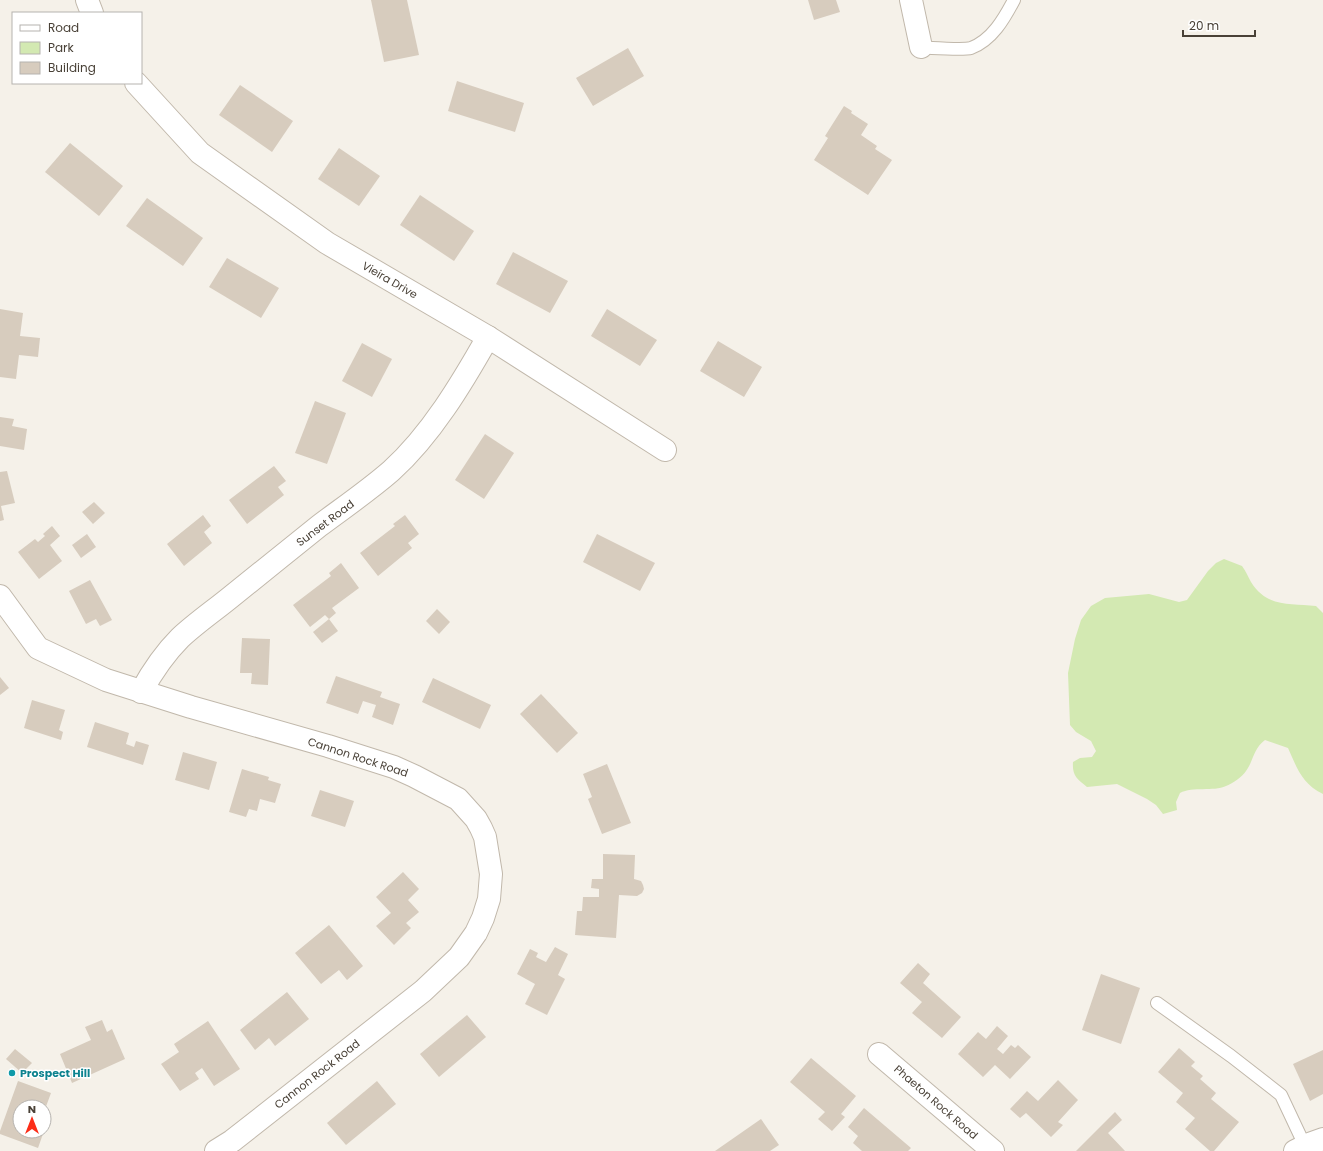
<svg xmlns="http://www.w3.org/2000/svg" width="1323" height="1151" font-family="Poppins,sans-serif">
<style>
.green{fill:#d3e9b2}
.building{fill:#d7ccbe}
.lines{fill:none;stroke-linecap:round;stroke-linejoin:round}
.lane-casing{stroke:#c1b8ab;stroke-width:14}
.street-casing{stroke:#c1b8ab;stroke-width:24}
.lane{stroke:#fff;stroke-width:12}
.street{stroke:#fff;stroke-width:22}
.culture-dot{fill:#0f9aa8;stroke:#fff;stroke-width:1.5}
.labels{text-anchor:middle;stroke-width:3;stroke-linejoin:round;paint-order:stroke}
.street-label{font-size:11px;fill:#494137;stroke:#fff}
.culture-label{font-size:11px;font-weight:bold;fill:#0d838f;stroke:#fff;text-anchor:start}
</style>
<rect width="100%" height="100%" fill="#f5f1e9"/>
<path class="green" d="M1224 559 1242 566C1246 571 1248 577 1251 582 1267 608 1291 603 1316 606L1323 613V794C1302 784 1297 768 1288 748L1265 740C1253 749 1254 760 1246 771 1243 776 1232 784 1226 786 1213 792 1193 786 1180 793L1176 802 1177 810 1163 814 1156 805 1147 799 1117 784 1087 787C1077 779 1072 776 1073 762L1080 758 1092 757 1096 751 1091 741 1076 732 1070 725 1068 673 1075 639 1081 620 1091 606 1105 598 1149 594 1179 602 1187 600 1208 571 1216 563Z"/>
<g class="building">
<path d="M371 0H407L419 55 384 62Z"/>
<path d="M808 0H836L840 12 814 20Z"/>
<path d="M628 48 644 76 593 106 576 78Z"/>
<path d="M457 81 524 103 515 132 448 111Z"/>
<path d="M240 85 293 121 272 152 219 115Z"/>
<path d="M844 106 852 111 851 113 868 124 861 135 877 146 875 149 892 160 868 195 814 160 828 138 825 136Z"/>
<path d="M70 143 123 186 99 216 45 172Z"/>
<path d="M339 148 380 176 359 206 318 179Z"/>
<path d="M420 195 474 231 454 261 400 225Z"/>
<path d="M147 198 203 238 183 266 126 226Z"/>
<path d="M513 252 568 281 550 313 496 284Z"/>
<path d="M227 258 279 288 261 318 209 287Z"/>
<path d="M0 309 23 313 20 336 40 338 38 357 19 355 16 379 0 377Z"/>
<path d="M607 309 657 340 640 366 591 336Z"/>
<path d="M718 341 762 367 744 397 700 371Z"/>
<path d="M362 343 392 359 372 397 342 381Z"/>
<path d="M315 401 346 413 327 464 295 453Z"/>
<path d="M0 417 14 419 12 426 27 429 24 450 0 446Z"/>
<path d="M485 434 514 453 484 499 455 480Z"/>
<path d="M274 466 286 481 278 487 284 495 247 524 229 500Z"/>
<path d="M7 471 15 503 1 506 4 520 0 521V472Z"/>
<path d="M94 502 105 513 93 524 82 512Z"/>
<path d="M203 515 211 526 204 532 212 543 184 566 167 544Z"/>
<path d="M405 515 419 534 408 543 412 548 378 576 360 553 395 526 393 524Z"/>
<path d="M52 526 60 536 50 545 62 561 39 579 18 552 35 539 38 542 45 536 43 534Z"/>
<path d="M87 534 96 547 81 558 72 545Z"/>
<path d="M597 534 655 563 640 591 583 562Z"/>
<path d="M341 563 359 588 332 608 336 613 329 619 325 615 310 627 293 605 331 576 329 573Z"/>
<path d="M90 580 112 620 100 626 96 619 86 624 69 591Z"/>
<path d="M437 609 450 622 439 634 426 621Z"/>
<path d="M329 619 338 631 322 643 313 632Z"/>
<path d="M242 638 270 639 268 685 251 684 252 673H240Z"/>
<path d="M336 676 382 692 380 697 400 704 393 725 372 717 376 705 363 701 358 714 326 703Z"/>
<path d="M0 677 9 688 0 695Z"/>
<path d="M433 678 491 705 480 729 422 702Z"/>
<path d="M541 694 578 733 557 753 520 714Z"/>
<path d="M32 700 65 710 59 730 63 732 61 740 24 728Z"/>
<path d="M95 722 129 733 126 744 134 747 136 741 149 745 143 765 87 747Z"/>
<path d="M183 752 217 762 209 790 175 780Z"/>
<path d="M607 764 631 823 602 834 588 799 592 797 583 774Z"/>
<path d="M242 769 269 777 268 780 281 784 275 803 260 799 257 811 249 809 246 817 229 812Z"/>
<path d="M320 790 354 801 345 827 311 816Z"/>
<path d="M603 854 635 855 634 879 641 881 643 885 644 889 642 893 637 896 619 895 616 938 575 935 577 911H582L583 897H599V889L591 888 592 879H603Z"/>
<path d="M403 872 419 889 408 900 419 912 406 923 411 928 394 945 376 926 391 913 376 897Z"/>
<path d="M329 925 363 966 347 980 339 970 321 984 295 953Z"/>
<path d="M555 947 568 954 558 975 565 979 547 1015 525 1004 535 984 517 974 530 949 538 953 536 957 546 962Z"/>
<path d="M918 963 930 974 923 983 961 1017 942 1038 912 1013 922 1002 900 983Z"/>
<path d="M1101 974 1140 988 1121 1044 1082 1030Z"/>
<path d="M287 992 309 1019 275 1046 269 1038 255 1050 240 1030Z"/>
<path d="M467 1015 486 1037 439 1077 420 1054Z"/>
<path d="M102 1020 107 1032 112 1029 125 1059 72 1083 60 1054 91 1040 85 1027Z"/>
<path d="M208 1021 240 1069 214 1086 202 1068 195 1073 199 1079 180 1091 161 1064 179 1052 174 1044Z"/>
<path d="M997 1026 1008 1036 997 1049 1003 1054 1011 1045 1015 1048 1018 1045 1031 1057 1010 1079 995 1065 983 1077 958 1054 978 1032 986 1039Z"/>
<path d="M1179 1048 1195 1062 1191 1066 1203 1076 1200 1079 1216 1093 1211 1099 1239 1122 1214 1151H1210L1185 1129 1195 1118 1176 1102 1183 1093 1158 1072Z"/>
<path d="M15 1049 32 1063 22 1073 6 1059Z"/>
<path d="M1323 1050V1094L1310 1101 1293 1064Z"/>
<path d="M811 1058 856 1096 841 1114 845 1117 832 1131 818 1119 825 1112 790 1082Z"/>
<path d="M1058 1080 1078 1100 1058 1122 1063 1125 1051 1137 1026 1113 1020 1118 1010 1109 1027 1091 1038 1101Z"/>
<path d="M18 1081 51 1093 44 1112V1107H20V1131H44L38 1148 0 1134V1131Z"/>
<path d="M377 1081 396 1104 346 1145 327 1123Z"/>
<path d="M864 1108 911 1148 908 1151H862L853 1143 858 1136 848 1127Z"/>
<path d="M1115 1112 1122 1120 1108 1133 1125 1151H1076Z"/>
<path d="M761 1119 779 1145 770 1151H715Z"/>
<path d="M44 1120 47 1122 44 1130Z"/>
</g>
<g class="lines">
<defs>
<g id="lane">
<path d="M921 47C930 48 964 50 971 48 992 40 1004 19 1014 0"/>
<path d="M1157 1003 1231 1056 1281 1095 1305 1146"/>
</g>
<g id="street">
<path d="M87 0 92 13"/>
<path d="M911 0 921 47"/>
<path d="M136 83 200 153 327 243 488 337 665 450"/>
<path d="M0 596 38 648 106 680 191 707 328 746 394 767 414 776 458 799 476 819 481 828 485 837 491 874 489 899 483 918 476 933 459 957 423 991 232 1141 216 1151"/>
<path d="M141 692C152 672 164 654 180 638 196 623 215 610 232 596 261 573 290 549 319 526 343 508 368 491 391 471 431 435 462 383 488 337"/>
<path d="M879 1054 993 1151"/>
<path d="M1295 1151 1309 1144 1323 1139"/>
</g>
</defs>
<use href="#lane" class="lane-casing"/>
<use href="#street" class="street-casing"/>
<use href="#lane" class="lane"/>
<use href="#street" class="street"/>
</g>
<circle class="culture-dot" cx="12" cy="1073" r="4"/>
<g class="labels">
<g class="street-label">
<text transform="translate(390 280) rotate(30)" y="4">Vieira Drive</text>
<text transform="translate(325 523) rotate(-37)" y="4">Sunset Road</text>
<text transform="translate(358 757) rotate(18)" y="4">Cannon Rock Road</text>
<text transform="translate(317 1074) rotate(-38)" y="4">Cannon Rock Road</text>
<text transform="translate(936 1102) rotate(41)" y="4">Phaeton Rock Road</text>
</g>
<g class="culture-label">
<text x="20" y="1077">Prospect Hill</text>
</g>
</g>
<rect x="12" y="12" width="130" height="72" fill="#ffffff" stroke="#b6b3af"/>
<rect x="20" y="25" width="20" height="6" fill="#ffffff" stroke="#b6b3af"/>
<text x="48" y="32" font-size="12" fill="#494137">Road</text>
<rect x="20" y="42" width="20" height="12" fill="#d3e9b2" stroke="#b6b3af"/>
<text x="48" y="52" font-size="12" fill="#494137">Park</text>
<rect x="20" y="62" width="20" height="12" fill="#d7ccbe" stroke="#b6b3af"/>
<text x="48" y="72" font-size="12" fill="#494137">Building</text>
<g transform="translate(32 1119)"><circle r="19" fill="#ffffff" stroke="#b6b3af"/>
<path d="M0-3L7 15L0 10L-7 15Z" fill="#fc2d18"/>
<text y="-6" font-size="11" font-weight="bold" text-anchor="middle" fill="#494137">N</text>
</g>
<path d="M1183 30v6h72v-6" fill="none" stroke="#494137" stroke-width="2"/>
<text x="1189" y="30" font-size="12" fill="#494137" stroke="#ffffff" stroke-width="3" paint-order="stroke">20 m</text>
</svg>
